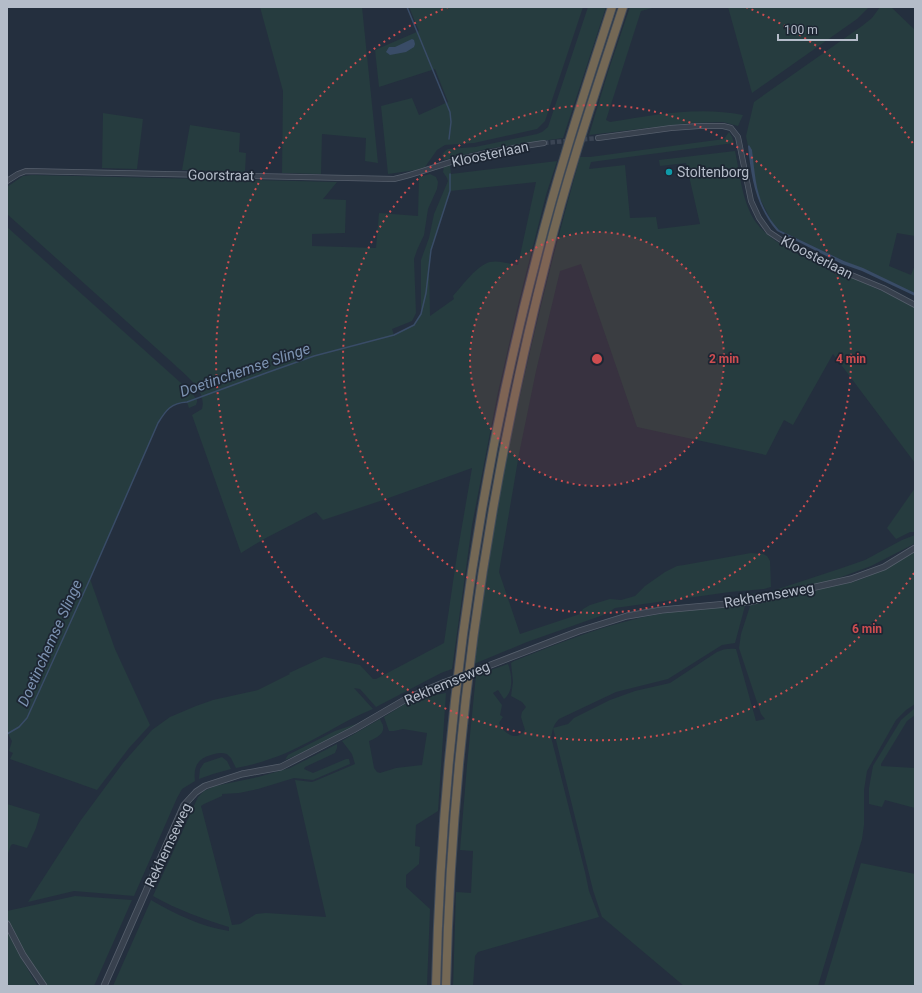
<svg xmlns="http://www.w3.org/2000/svg" width="922" height="993" font-family="Roboto,sans-serif">
<style>
.green{fill:#263c3f;fill-rule:evenodd}
.water{fill:#394c67}
.lines{fill:none;stroke-linecap:round;stroke-linejoin:round}
.stream{stroke:#394c67;stroke-width:1.5}
.minor-tunnel{stroke:#3a4453;stroke-width:4.5;stroke-dasharray:4.5 2;stroke-linecap:butt}
.minor-casing{stroke:#565f6c;stroke-width:6}
.tertiary-casing{stroke:#565f6c;stroke-width:7}
.motorway-casing{stroke:#434c59;stroke-width:10}
.minor{stroke:#38414e;stroke-width:4.5}
.tertiary{stroke:#38414e;stroke-width:5.5}
.motorway{stroke:#746855;stroke-width:8}
.tertiary-bridge-casing{stroke:#565f6c;stroke-width:7;stroke-linecap:butt}
.tertiary-bridge{stroke:#38414e;stroke-width:5.5}
.ring{fill:none;stroke:#ce4d50;stroke-width:2;stroke-dasharray:2 4}
.culture-dot{fill:#0f9aa8;stroke:#1d2633;stroke-width:1.5}
.labels{text-anchor:middle;stroke-width:3.5;stroke-linejoin:round;paint-order:stroke}
.street-label{font-size:14px;fill:#b4bcc9;stroke:#1d2633}
.poi-label{font-size:14px;fill:#b4bcc9;stroke:#1d2633;text-anchor:start}
.water-label{font-size:15px;font-style:italic;fill:#7c92b1;stroke:#1d2633}
.centre{fill:#ce4d50;stroke:#1d2633;stroke-width:2}
.ring-label{font-size:12px;text-anchor:middle;font-weight:bold;fill:#ce4d50;stroke:#1d2633;stroke-width:3.5;stroke-linejoin:round;paint-order:stroke}
</style>
<rect width="100%" height="100%" fill="#242f3e"/>
<g class="green">
<path d="M260 7H362L378 163 365 161 366 138 322 134 321 174 282 173 283 91Z"/>
<path d="M409 7H583L545 121 537 129 474 143 445 145 437 150 425 167 416 170 388 174 381 106 412 98 419 115 448 102 435 69 379 87 375 50 419 31Z"/>
<path d="M588 7H606L563 138 486 149 444 160 442 155 445 151 448 149 475 147 537 134 542 132 548 127Z"/>
<path d="M630 7H656L641 11 606 120 610 122C654 115 698 106 743 115L738 126 723 122 690 123 589 135 608 72Z"/>
<path d="M728 7H869L857 19 752 93Z"/>
<path d="M880 7H891L915 30V236L897 233 889 266 911 275 915 265V293L831 255 779 230 772 222 758 195 749 145 748 146 746 136 754 102 862 26 872 18Z"/>
<path d="M103 113 143 119 137 169 102 168Z"/>
<path d="M190 125 240 133 239 152 246 153 245 172 182 170Z"/>
<path d="M729 132 732 137 734 143 591 162 589 169 625 165 630 218 656 217 658 229 700 224 686 163 660 166 659 160 735 151C740 174 742 201 755 221 773 246 805 257 832 269 860 281 889 293 915 308V463L833 354 793 425 784 420 766 455 637 427 581 264 560 271 536 371 519 454 499 572 520 634 580 614 583 609 590 605 610 599 621 600 635 596 645 586 665 572 677 566 684 565 751 553 763 554 767 556 770 561 771 587 764 589 730 592 615 608 606 614 527 642 474 664C483 600 492 536 504 472 525 366 551 261 580 157H590L724 139Z"/>
<path d="M557 161 546 195 519 301 498 392 472 525 452 669 441 673 376 707 360 689 354 688 373 709C343 721 316 740 286 753 269 760 253 765 236 768L231 758 227 754C221 752 217 753 211 755 198 758 193 767 195 781L182 789 177 798 134 896 74 891 28 902 81 820 123 763 152 730 170 717 196 706 213 700 258 690 290 674 289 673 324 657 360 665 373 679H376L444 643 457 555 472 468 383 500 323 520 316 512 264 539 241 553 192 415 202 409C207 390 186 376 175 365L7 214V187L23 176 32 175 337 182 323 199 346 200 345 233 312 234V246L376 248 379 213 418 216 419 177 430 174 436 177 438 182 437 189 428 209 424 235 417 250 414 259 416 313 412 321 392 329 394 335 414 325 421 314V260L429 238 434 214 448 181 447 178 443 172 444 167 450 165 451 174ZM536 182 518 265C509 264 499 260 490 262 477 265 462 286 453 296L454 299 430 316 429 264 431 250 450 191Z"/>
<path d="M7 227 191 392 197 400V402L196 405 189 408 187 402C171 403 166 410 158 423L90 579 115 649 150 725 129 748 97 790 10 759 13 753 9 751 12 741 8 734H7Z"/>
<path d="M915 488V532H910L896 539 887 528Z"/>
<path d="M915 535V543L912 545 871 566 828 582 787 591 766 593 759 597 746 598 747 594 766 593 839 569 865 560 902 540Z"/>
<path d="M915 552V704L906 710 896 720 867 771 864 790V825L862 839 818 986H684L602 917 593 890 553 728 568 724 574 718 610 700 635 691 670 683 717 652C723 649 729 648 736 649L756 721 765 719 761 714 739 648 741 634 751 603 853 582 867 577Z"/>
<path d="M743 606H745L735 643 722 645 668 679 616 692 559 719C553 725 553 729 551 737L585 872 589 891 599 917 478 952 475 956 473 986H453L456 892 471 893 473 851 460 850 467 765 476 675 508 664C512 674 514 692 504 699L498 690 493 693 502 705 500 715 503 717 499 723C504 734 517 742 525 730L521 717 522 712 526 707 522 702 511 696 513 682 511 663 514 661C561 642 609 623 659 614 687 609 715 608 743 606Z"/>
<path d="M446 693 438 811 416 825 415 846 420 847 419 864 406 875V887L430 909 427 986H113L151 900C175 914 202 927 229 931V927C203 919 178 910 153 896L198 797 204 791 215 786 258 777 290 768 337 744V748L335 753 305 767 304 769 313 773 346 759H349L350 764 313 780 294 778 258 789 239 793 222 794V796L204 804 201 806 232 925 240 924 256 914 266 913 326 917 295 780 312 782 315 781 355 764 352 754 342 741 380 719C381 722 383 724 383 726 385 734 375 739 369 741L374 768 377 772 380 773 396 768 422 765 427 733 403 729 394 731H389L384 717 411 700Z"/>
<path d="M915 708V715L907 721 881 764V766L915 768V808L885 800 882 807 869 804V788L873 766 901 720Z"/>
<path d="M362 722C338 737 312 750 285 760L288 755 335 731Z"/>
<path d="M222 757 227 761 231 769 213 774 199 779 200 769 204 763Z"/>
<path d="M7 804 40 814 36 828 27 848 13 844 11 845 7 856Z"/>
<path d="M861 863 915 874V986H824Z"/>
<path d="M75 896 132 900 94 986H46C32 966 7 936 7 911Z"/>
<path d="M7 929 20 956 37 985 36 986H7Z"/>
</g>
<g class="water">
<path d="M412 39 414 40 415 44 414 47 406 52 390 55 386 52 389 47H395Z"/>
<path d="M749 145 752 150C756 183 756 204 779 230L844 261 863 268 915 293V296L862 271 842 264 777 231C756 207 751 177 748 146Z"/>
</g>
<g class="lines">
<g class="stream">
<path d="M407 7 450 112 451 122 449 139"/>
<path d="M7 734 19 727 27 718 90 579 158 423C166 410 171 403 187 402L266 373 314 356 394 335 414 325 421 314 426 293 431 250 450 191V174"/>
</g>
<path class="minor-tunnel" d="M544 143 598 138"/>
<defs>
<g id="minor">
<path d="M598 138 671 128 699 126H723L731 128 738 137 751 201 759 218 769 232 784 242 832 267 883 288 915 305"/>
<path d="M7 181 18 174 26 171 394 179C418 174 441 164 465 158 491 151 518 147 544 143"/>
</g>
<g id="tertiary">
<path d="M483 668 579 631 627 616 662 610 749 602 851 579 884 567 915 548"/>
<path d="M7 924 23 955 44 986"/>
<path d="M104 986 184 805 196 792 205 786 242 774 281 767 353 730 408 698 443 683"/>
</g>
<g id="motorway">
<path d="M436 986C442 739 475 491 538 252 559 169 586 88 612 7"/>
<path d="M446 986C452 740 486 496 547 257 568 172 596 90 623 7"/>
</g>
</defs>
<use href="#minor" class="minor-casing"/>
<use href="#tertiary" class="tertiary-casing"/>
<use href="#motorway" class="motorway-casing"/>
<use href="#minor" class="minor"/>
<use href="#tertiary" class="tertiary"/>
<use href="#motorway" class="motorway"/>
<defs>
<path id="tertiary-bridge" d="M443 683 483 668"/>
</defs>
<use href="#tertiary-bridge" class="tertiary-bridge-casing"/>
<use href="#tertiary-bridge" class="tertiary-bridge"/>
</g>
<circle cx="597" cy="359" r="127" fill="#ce4d50" fill-opacity=".12"/>
<g class="ring">
<circle cx="597" cy="359" r="127"/>
<circle cx="597" cy="359" r="254"/>
<path d="M914 573A382 382 0 1 1 448 7M746 7A382 382 0 0 1 914 145"/>
</g>
<circle class="culture-dot" cx="669" cy="172" r="4"/>
<g class="labels">
<g class="street-label">
<text transform="translate(490 154) rotate(-12)" y="5">Kloosterlaan</text>
<text transform="translate(221 175) rotate(1)" y="5">Goorstraat</text>
<text transform="translate(817 257) rotate(27)" y="5">Kloosterlaan</text>
<text transform="translate(769 595) rotate(-10)" y="5">Rekhemseweg</text>
<text transform="translate(447 683) rotate(-23)" y="5">Rekhemseweg</text>
<text transform="translate(168 845) rotate(-65)" y="5">Rekhemseweg</text>
</g>
<g class="poi-label">
<text x="677" y="177">Stoltenborg</text>
</g>
<g class="water-label">
<text transform="translate(245 370) rotate(-19)" y="5">Doetinchemse Slinge</text>
<text transform="translate(50 643) rotate(-66)" y="5">Doetinchemse Slinge</text>
</g>
</g>
<circle cx="597" cy="359" r="6" class="centre"/>
<g class="ring-label">
<text x="724" y="363">2 min</text>
<text x="851" y="363">4 min</text>
<text x="867" y="633">6 min</text>
</g>
<rect width="922" height="993" fill="none" stroke="#b4bcc9" stroke-width="16"/>
<path d="M778 34v6h79v-6" fill="none" stroke="#b4bcc9" stroke-width="2"/>
<text x="784" y="34" font-size="12" fill="#b4bcc9" stroke="#1d2633" stroke-width="3" paint-order="stroke">100 m</text>
</svg>
